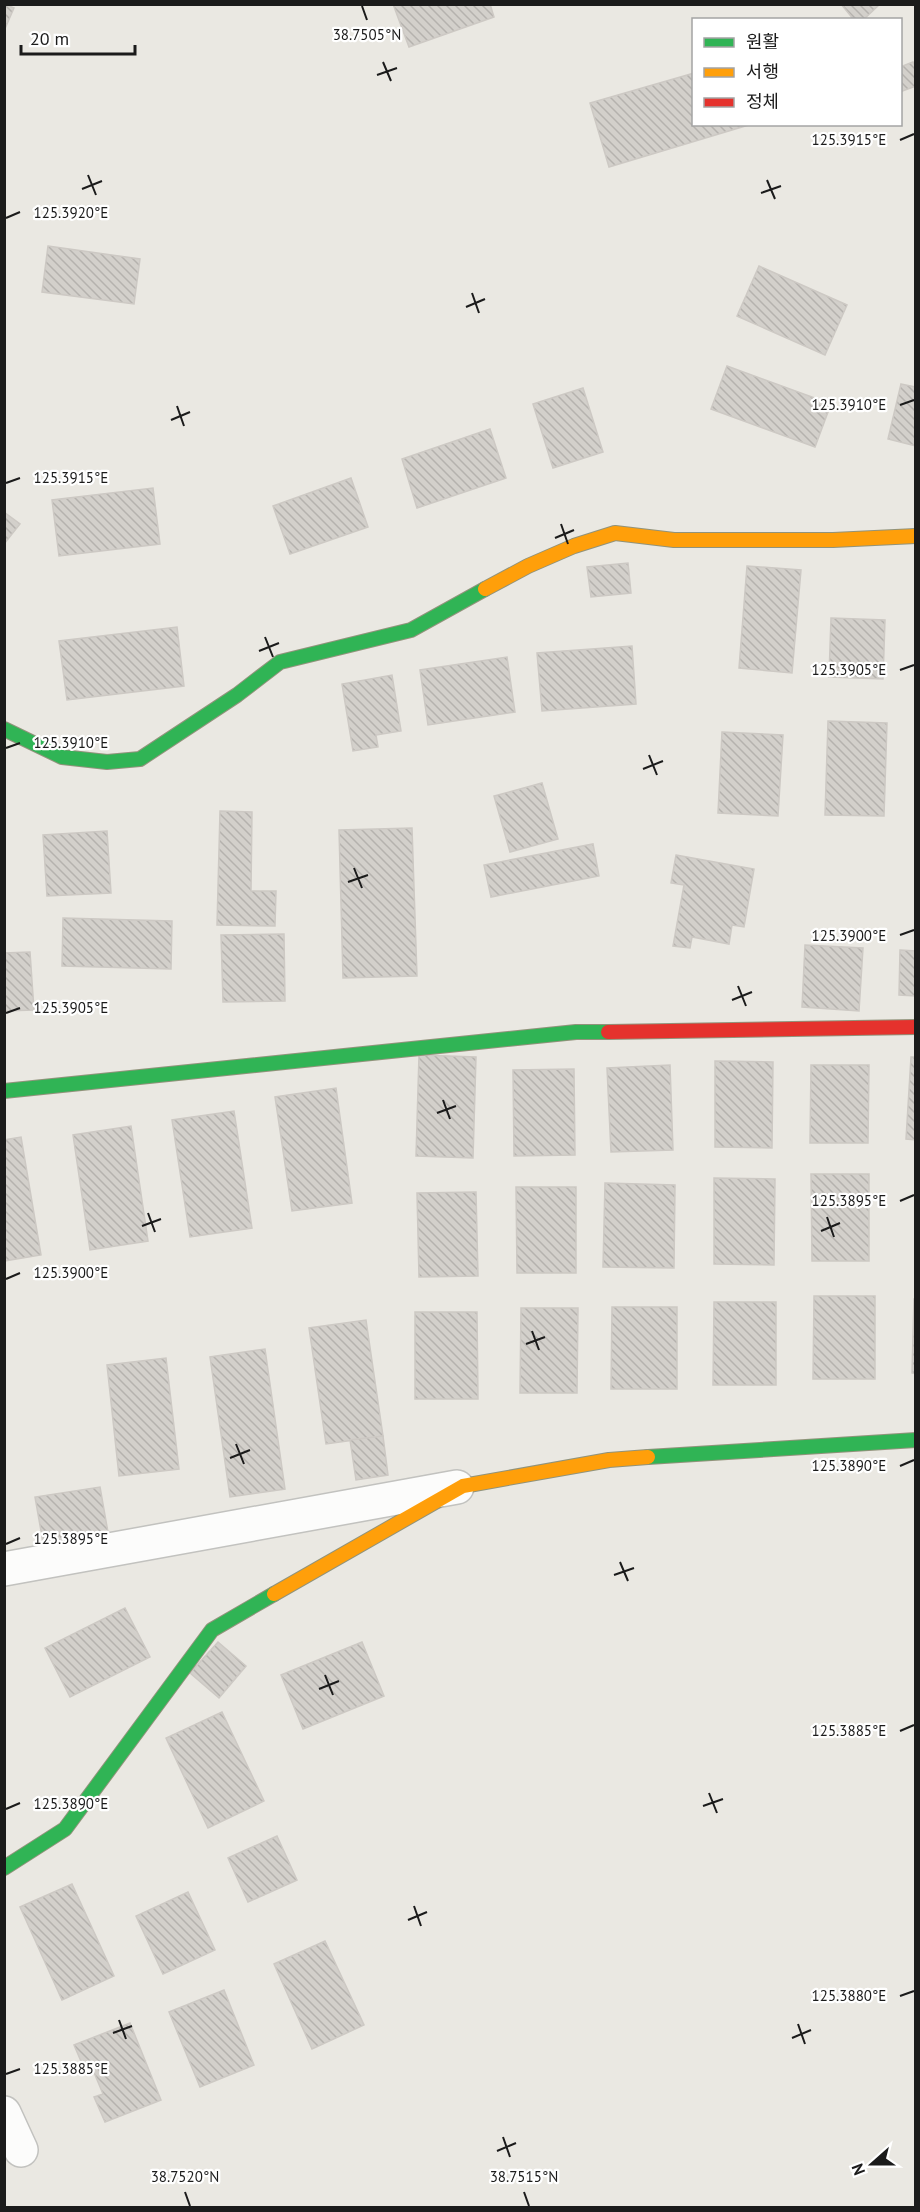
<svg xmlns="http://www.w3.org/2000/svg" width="920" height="2212" font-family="'PT Sans','Noto Sans KR',sans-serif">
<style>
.building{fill:url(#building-back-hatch);stroke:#cdc9c4;stroke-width:1.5}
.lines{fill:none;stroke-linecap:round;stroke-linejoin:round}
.street-casing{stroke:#c2c2bf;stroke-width:36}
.fast-casing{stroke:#91937b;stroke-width:16}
.slow-casing{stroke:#91937b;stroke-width:16}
.jam-casing{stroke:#91937b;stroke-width:16}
.street{stroke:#fcfcfb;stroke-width:33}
.fast{stroke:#30b455;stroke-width:14}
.slow{stroke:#ff9f0a;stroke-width:14}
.jam{stroke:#e5322d;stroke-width:14}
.ticks{fill:none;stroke:#1b1b1b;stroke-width:2}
.ticks-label{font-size:15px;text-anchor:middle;fill:#1b1b1b;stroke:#fff;stroke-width:4.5;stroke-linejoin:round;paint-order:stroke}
</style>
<defs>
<pattern id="building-back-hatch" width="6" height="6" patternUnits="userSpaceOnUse" patternTransform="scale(1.5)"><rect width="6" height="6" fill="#d3d0cb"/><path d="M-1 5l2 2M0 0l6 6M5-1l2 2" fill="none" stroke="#b5b2ae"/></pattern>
</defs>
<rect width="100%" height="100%" fill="#eae8e2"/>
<g class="building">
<path d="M4 4 14 8 4 31Z"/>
<path d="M393 4H490L494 17 409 47Z"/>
<path d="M841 4H879V5L863 20H854Z"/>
<path d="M913 62 916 67V86L900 92V67Z"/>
<path d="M694 73V124H752L609 167 590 103Z"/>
<path d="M48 246 140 259 134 304 42 292Z"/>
<path d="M759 266 847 305 825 355 737 316Z"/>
<path d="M727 366 831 404 815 447 711 409Z"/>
<path d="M901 384 916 387V446L888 439Z"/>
<path d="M583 388 603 452 553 468 533 404Z"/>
<path d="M490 429 506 478 417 508 402 459Z"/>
<path d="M351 478 368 527 290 554 273 506Z"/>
<path d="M153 488 160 544 59 556 52 500Z"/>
<path d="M4 512 20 524 4 544Z"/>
<path d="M628 563 631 593 591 597 587 567Z"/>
<path d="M747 566 801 570 792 673 739 668Z"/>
<path d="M831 618 885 620 883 679 829 677Z"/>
<path d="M177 627 184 686 67 700 59 641Z"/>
<path d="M632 646 636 704 542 711 537 653Z"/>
<path d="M507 657 515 712 428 725 420 670Z"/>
<path d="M392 675 401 731 376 735 378 747 353 751 342 684Z"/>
<path d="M828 721 887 723 884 816 825 815Z"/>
<path d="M722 732 783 735 778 816 718 813Z"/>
<path d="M542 783 558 839 510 852 494 796Z"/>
<path d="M220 811 252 812 251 891H276L275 926 217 925Z"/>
<path d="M412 828 417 976 343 978 339 830Z"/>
<path d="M107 831 111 893 47 896 43 835Z"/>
<path d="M593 844 599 876 491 897 484 865Z"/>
<path d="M676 855 754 869 744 927 732 925 729 944 692 937 690 948 673 946 684 885 671 883Z"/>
<path d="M63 918 172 921 171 969 62 966Z"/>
<path d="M284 934 285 1001 223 1002 221 935Z"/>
<path d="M805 945 863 948 859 1011 802 1007Z"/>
<path d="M900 950 916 951V996L899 995Z"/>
<path d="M30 952 34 1010 4 1011V953Z"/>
<path d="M419 1055 476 1057 473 1158 416 1156Z"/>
<path d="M911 1057H916V1140L906 1139Z"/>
<path d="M715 1061 773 1062 772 1148 715 1147Z"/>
<path d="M670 1065 673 1150 611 1152 607 1068Z"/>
<path d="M811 1065H869L868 1143H810Z"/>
<path d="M574 1069 575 1155 514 1156 513 1070Z"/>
<path d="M336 1088 352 1203 292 1211 275 1097Z"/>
<path d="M234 1111 252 1228 190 1237 172 1120Z"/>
<path d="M131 1126 148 1241 90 1250 73 1135Z"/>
<path d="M21 1137 41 1255 4 1261V1140Z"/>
<path d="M811 1174H869V1261H812Z"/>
<path d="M714 1178 775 1179 774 1265 714 1264Z"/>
<path d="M605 1183 675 1185 674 1268 603 1267Z"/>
<path d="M516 1187H576V1273H517Z"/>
<path d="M476 1192 478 1276 419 1277 417 1193Z"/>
<path d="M814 1296H875V1379H813Z"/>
<path d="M914 1299H916V1374L912 1373Z"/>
<path d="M714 1302H776V1385H713Z"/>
<path d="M612 1307H677V1389H611Z"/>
<path d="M521 1308H578L577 1393H520Z"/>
<path d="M415 1312H477L478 1399H415Z"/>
<path d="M366 1320 383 1436 326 1444 309 1328Z"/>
<path d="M265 1349 285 1489 230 1497 210 1357Z"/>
<path d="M166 1358 179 1469 119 1476 107 1365Z"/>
<path d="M383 1436 388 1475 356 1480 350 1440Z"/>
<path d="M100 1487 109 1538 44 1548 35 1497Z"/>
<path d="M125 1608 150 1657 70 1697 45 1648Z"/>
<path d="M218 1642 246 1666 219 1698 190 1673Z"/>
<path d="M362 1642 384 1696 303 1729 281 1675Z"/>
<path d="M222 1712 264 1801 208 1828 166 1738Z"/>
<path d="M277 1836 297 1880 248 1902 228 1858Z"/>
<path d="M72 1884 114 1976 62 2000 20 1907Z"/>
<path d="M188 1892 215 1950 163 1974 136 1916Z"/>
<path d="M325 1941 364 2025 312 2049 274 1964Z"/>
<path d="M224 1990 254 2065 200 2087 169 2012Z"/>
<path d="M130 2023 161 2100 105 2122 94 2097 103 2094 90 2063 83 2066 74 2045Z"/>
</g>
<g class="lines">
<defs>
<g id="street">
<path d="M4 1569 457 1487"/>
<path d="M4 2113 21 2150"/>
</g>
<g id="fast">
<path d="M4 729 62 757 107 762 140 759 237 695 280 662 411 630 485 589"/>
<path d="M4 1091 576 1032H608"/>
<path d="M648 1457 916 1440"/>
<path d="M4 1868 65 1829 212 1630 274 1594"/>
</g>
<g id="slow">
<path d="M485 589 528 566 574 546 615 533 674 540H833L916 536"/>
<path d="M274 1594 463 1486 609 1460 648 1457"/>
</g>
<path id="jam" d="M608 1032 916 1027"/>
</defs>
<use href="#street" class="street-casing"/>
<use href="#fast" class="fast-casing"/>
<use href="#slow" class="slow-casing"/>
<use href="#jam" class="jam-casing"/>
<use href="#street" class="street"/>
<use href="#fast" class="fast"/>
<use href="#slow" class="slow"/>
<use href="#jam" class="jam"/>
</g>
<path class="ticks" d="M362 6 367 20M383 62 391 81M377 75 397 68M900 140 914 134M88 175 96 195M767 180 775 199M82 189 102 181M761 193 781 186M6 218 20 212M472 293 479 313M466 307 485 299M900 405 914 400M177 406 184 426M171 420 190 412M6 483 20 478M561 524 568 544M555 538 574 530M265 637 273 657M259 651 279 643M900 670 914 665M6 748 20 743M649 755 657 775M643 769 663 761M354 868 362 888M348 882 368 875M900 935 914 930M738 986 746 1006M732 1000 752 992M6 1013 20 1008M443 1100 450 1119M437 1113 456 1106M900 1201 914 1195M148 1213 155 1232M827 1217 834 1237M142 1226 161 1219M821 1231 840 1223M6 1279 20 1273M532 1331 539 1350M526 1344 545 1337M236 1444 244 1464M230 1458 250 1450M900 1466 914 1460M6 1544 20 1538M620 1562 628 1581M614 1575 634 1568M325 1675 333 1695M319 1689 339 1681M900 1731 914 1725M709 1793 717 1813M703 1806 723 1799M6 1809 20 1803M414 1906 421 1926M408 1920 427 1912M900 1996 914 1991M119 2020 126 2039M798 2024 805 2044M113 2033 132 2026M792 2038 811 2030M6 2074 20 2069M503 2137 510 2157M497 2151 516 2143M185 2192 190 2206M524 2192 529 2206"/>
<g class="ticks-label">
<text x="367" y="40">38.7505°N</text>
<text x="849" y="145">125.3915°E</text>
<text x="71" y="218">125.3920°E</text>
<text x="849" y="410">125.3910°E</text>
<text x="71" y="483">125.3915°E</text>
<text x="849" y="675">125.3905°E</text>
<text x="71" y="748">125.3910°E</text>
<text x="849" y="941">125.3900°E</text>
<text x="71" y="1013">125.3905°E</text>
<text x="849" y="1206">125.3895°E</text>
<text x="71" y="1278">125.3900°E</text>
<text x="849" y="1471">125.3890°E</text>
<text x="71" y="1544">125.3895°E</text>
<text x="849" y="1736">125.3885°E</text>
<text x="71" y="1809">125.3890°E</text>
<text x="849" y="2001">125.3880°E</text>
<text x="71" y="2074">125.3885°E</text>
<text x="185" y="2182">38.7520°N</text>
<text x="524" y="2182">38.7515°N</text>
</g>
<rect width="920" height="2212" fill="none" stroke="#1b1b1b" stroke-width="12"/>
<rect x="692" y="18" width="210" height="108" fill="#ffffff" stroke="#a4a4a4" stroke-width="1.5"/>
<rect x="704" y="38" width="30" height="9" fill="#30b455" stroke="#a4a4a4" stroke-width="1.5"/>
<text x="746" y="48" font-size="18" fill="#1b1b1b">원활</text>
<rect x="704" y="68" width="30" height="9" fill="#ff9f0a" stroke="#a4a4a4" stroke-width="1.5"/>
<text x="746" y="78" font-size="18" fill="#1b1b1b">서행</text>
<rect x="704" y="98" width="30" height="9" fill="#e5322d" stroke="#a4a4a4" stroke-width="1.5"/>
<text x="746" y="108" font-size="18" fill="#1b1b1b">정체</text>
<g transform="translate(872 2164) rotate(249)" stroke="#ffffff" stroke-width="4.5" paint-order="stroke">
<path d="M0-4.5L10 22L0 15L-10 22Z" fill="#1b1b1b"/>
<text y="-9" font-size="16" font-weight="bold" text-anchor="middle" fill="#1b1b1b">N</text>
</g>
<path d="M21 45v9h114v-9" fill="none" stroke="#1b1b1b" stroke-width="3"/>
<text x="30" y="45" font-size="18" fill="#1b1b1b" stroke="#ffffff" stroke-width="4.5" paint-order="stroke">20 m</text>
</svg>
